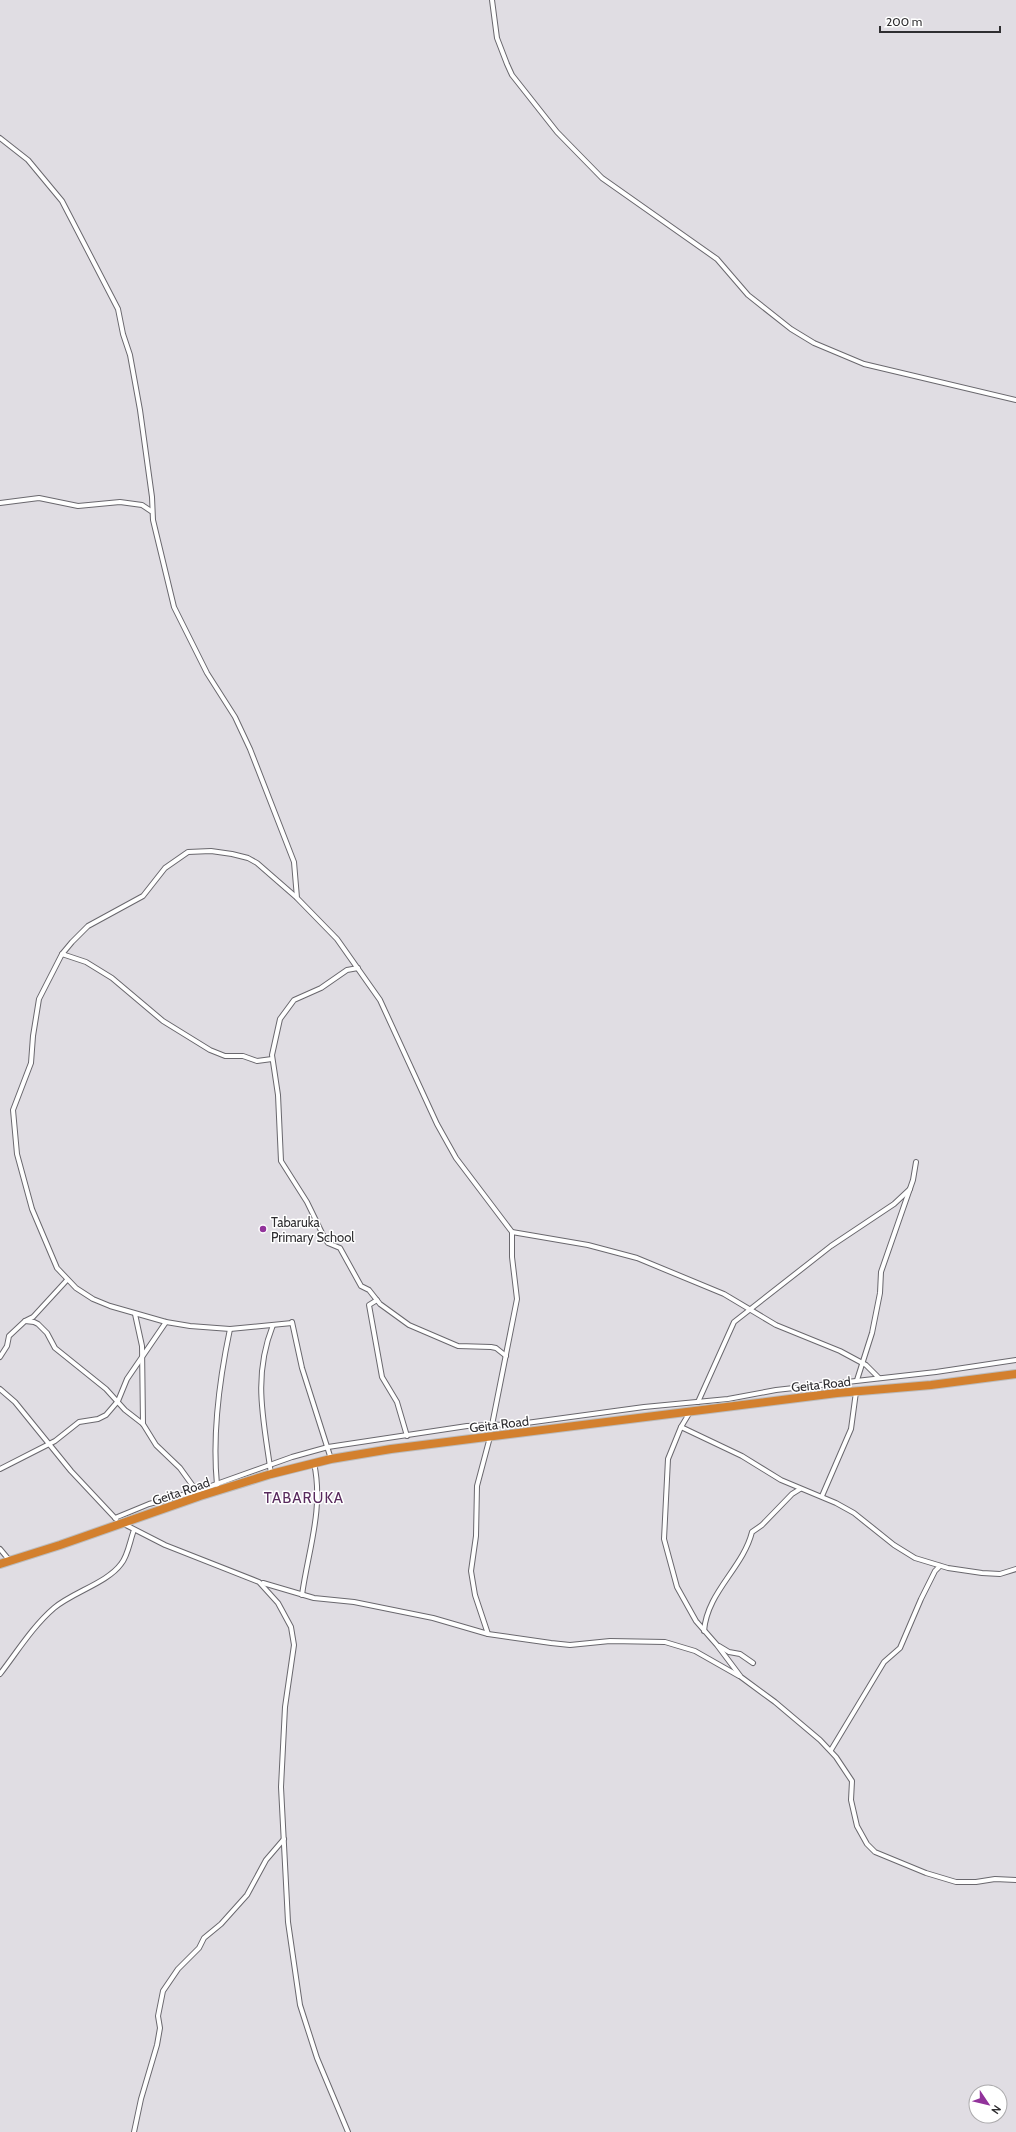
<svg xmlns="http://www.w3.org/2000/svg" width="1016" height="2132" font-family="Cabin,sans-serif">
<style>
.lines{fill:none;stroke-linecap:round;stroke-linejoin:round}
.street-casing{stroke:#6a686e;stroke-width:6}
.highway-casing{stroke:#bcbcbd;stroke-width:10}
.street{stroke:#fff;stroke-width:4}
.highway{stroke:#d3802e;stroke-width:8}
.poi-dot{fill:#92339b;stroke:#fff;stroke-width:1.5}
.labels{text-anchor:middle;stroke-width:3;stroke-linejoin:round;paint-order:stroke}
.poi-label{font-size:13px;fill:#2f2e31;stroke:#fff;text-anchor:start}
.street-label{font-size:13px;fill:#2f2e31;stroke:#fff}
.quarter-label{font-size:15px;letter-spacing:1px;fill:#582a5d;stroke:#fff}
</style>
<rect width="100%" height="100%" fill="#e0dde3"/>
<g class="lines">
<defs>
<g id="street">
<path d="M492 0 497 38 507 64 512 75 557 132 602 178 717 259 748 295 791 329 814 343 864 364 1016 400"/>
<path d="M0 138 28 160 62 201 118 309 123 334 130 355 140 410 152 497 153 520 174 607 207 673 235 717 250 749 294 862 297 898 337 939 380 1000 437 1124 456 1158 512 1232V1257L517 1299 492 1425"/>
<path d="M0 503 39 498 78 506 120 502 142 505 151 511"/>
<path d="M62 954 86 962 112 978 163 1021 210 1050 225 1056H243L257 1061 272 1059"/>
<path d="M358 968 347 970 321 988 294 1000 280 1019 272 1055 278 1095 281 1161 307 1202 325 1239 328 1243 340 1248 361 1286 369 1290 380 1304 409 1325 458 1346 491 1347 496 1348 506 1356"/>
<path d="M512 1232 588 1245 637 1258 724 1294 776 1325 840 1351 866 1365 879 1378"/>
<path d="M377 1300 369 1305 382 1377 397 1402 407 1436"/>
<path d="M135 1314 142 1346 143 1424"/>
<path d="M25 1321 34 1322 38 1324 47 1333 55 1348 106 1389 125 1410 143 1424 156 1445 180 1468 198 1493"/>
<path d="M292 1322 302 1368 331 1459"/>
<path d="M292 1323 230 1329 190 1326 166 1322 110 1306 93 1299 76 1288 57 1268 32 1209 17 1154 13 1110 31 1063 33 1036 39 999 62 954 72 942 88 926 143 896 165 868 188 852 211 851 232 854 248 858 257 863 296 897"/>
<path d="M0 1357 7 1346 9 1336 25 1321 33 1317 67 1280"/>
<path d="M857 1380 872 1333 880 1293 881 1272 913 1180 916 1162"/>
<path d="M0 1389 15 1402 71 1471 116 1519"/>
<path d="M698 1402 734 1322 831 1246 894 1204 910 1189"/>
<path d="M690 1412 681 1427 668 1459 664 1539 677 1587 696 1621 717 1645 741 1677 775 1702 820 1740 836 1757 852 1781 851 1800 857 1826 867 1844 875 1852 926 1873 956 1882H976L995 1879 1016 1880"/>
<path d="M681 1427 742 1456 781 1480 836 1503 854 1513 894 1545 915 1558 948 1568 982 1573 1000 1574 1016 1569"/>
<path d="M0 1469 55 1441 79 1422 98 1419 106 1415 118 1401 127 1379 166 1322"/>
<path d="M271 1474C264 1421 252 1378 273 1325"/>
<path d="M217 1485C212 1433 219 1381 230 1329"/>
<path d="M822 1496 851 1429 856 1392"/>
<path d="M115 1518 149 1504 197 1491 292 1457 328 1447 467 1426 519 1424 644 1407 728 1399 776 1390 936 1372 1016 1360"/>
<path d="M122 1523 165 1545 259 1582 278 1603 291 1627 294 1645 285 1707 281 1787 288 1922 300 2005 317 2058 348 2132"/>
<path d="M0 1549 10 1561"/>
<path d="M263 1583 314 1598 354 1602 433 1618 488 1634 551 1643 570 1645 610 1641 665 1642 695 1651 739 1676"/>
<path d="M302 1595C308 1551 324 1509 314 1463"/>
<path d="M704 1631C707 1592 743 1568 752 1532L762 1525 792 1494 800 1489"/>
<path d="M488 1634 475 1595 471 1571 476 1536 477 1486 490 1437"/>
<path d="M719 1646 729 1652 740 1654 753 1663"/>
<path d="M0 1674C17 1652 33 1626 54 1608 73 1592 107 1583 121 1564 128 1556 130 1540 134 1530"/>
<path d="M831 1750 884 1662 900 1648 921 1599 935 1571 940 1566"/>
<path d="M134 2132 141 2099 157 2045 160 2028 158 2016 163 1991 178 1969 199 1948 204 1938 221 1924 247 1895 266 1860 284 1839"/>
</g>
<path id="highway" d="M0 1564 60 1545 200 1496 271 1474 331 1459 391 1449 837 1393 931 1385 1016 1374"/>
</defs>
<use href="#street" class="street-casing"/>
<use href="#highway" class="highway-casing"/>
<use href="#street" class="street"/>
<use href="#highway" class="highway"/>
</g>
<circle class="poi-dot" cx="263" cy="1229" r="4"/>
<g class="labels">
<g class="poi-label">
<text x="271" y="1227">Tabaruka<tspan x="271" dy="15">Primary School</tspan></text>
</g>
<g class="street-label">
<text transform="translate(821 1384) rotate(-6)" y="5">Geita Road</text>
<text transform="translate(499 1424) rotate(-7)" y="5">Geita Road</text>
<text transform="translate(181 1491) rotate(-19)" y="5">Geita Road</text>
</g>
<g class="quarter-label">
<text x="304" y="1503">TABARUKA</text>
</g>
</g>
<g transform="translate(988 2104) rotate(125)"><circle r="19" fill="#ffffff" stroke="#acabad"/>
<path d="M0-3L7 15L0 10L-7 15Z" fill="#92339b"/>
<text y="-6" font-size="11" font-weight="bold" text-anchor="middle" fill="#2f2e31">N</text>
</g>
<path d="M880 26v6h120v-6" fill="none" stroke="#2f2e31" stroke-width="2"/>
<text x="886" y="26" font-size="12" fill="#2f2e31" stroke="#ffffff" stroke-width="3" paint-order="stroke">200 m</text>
</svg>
